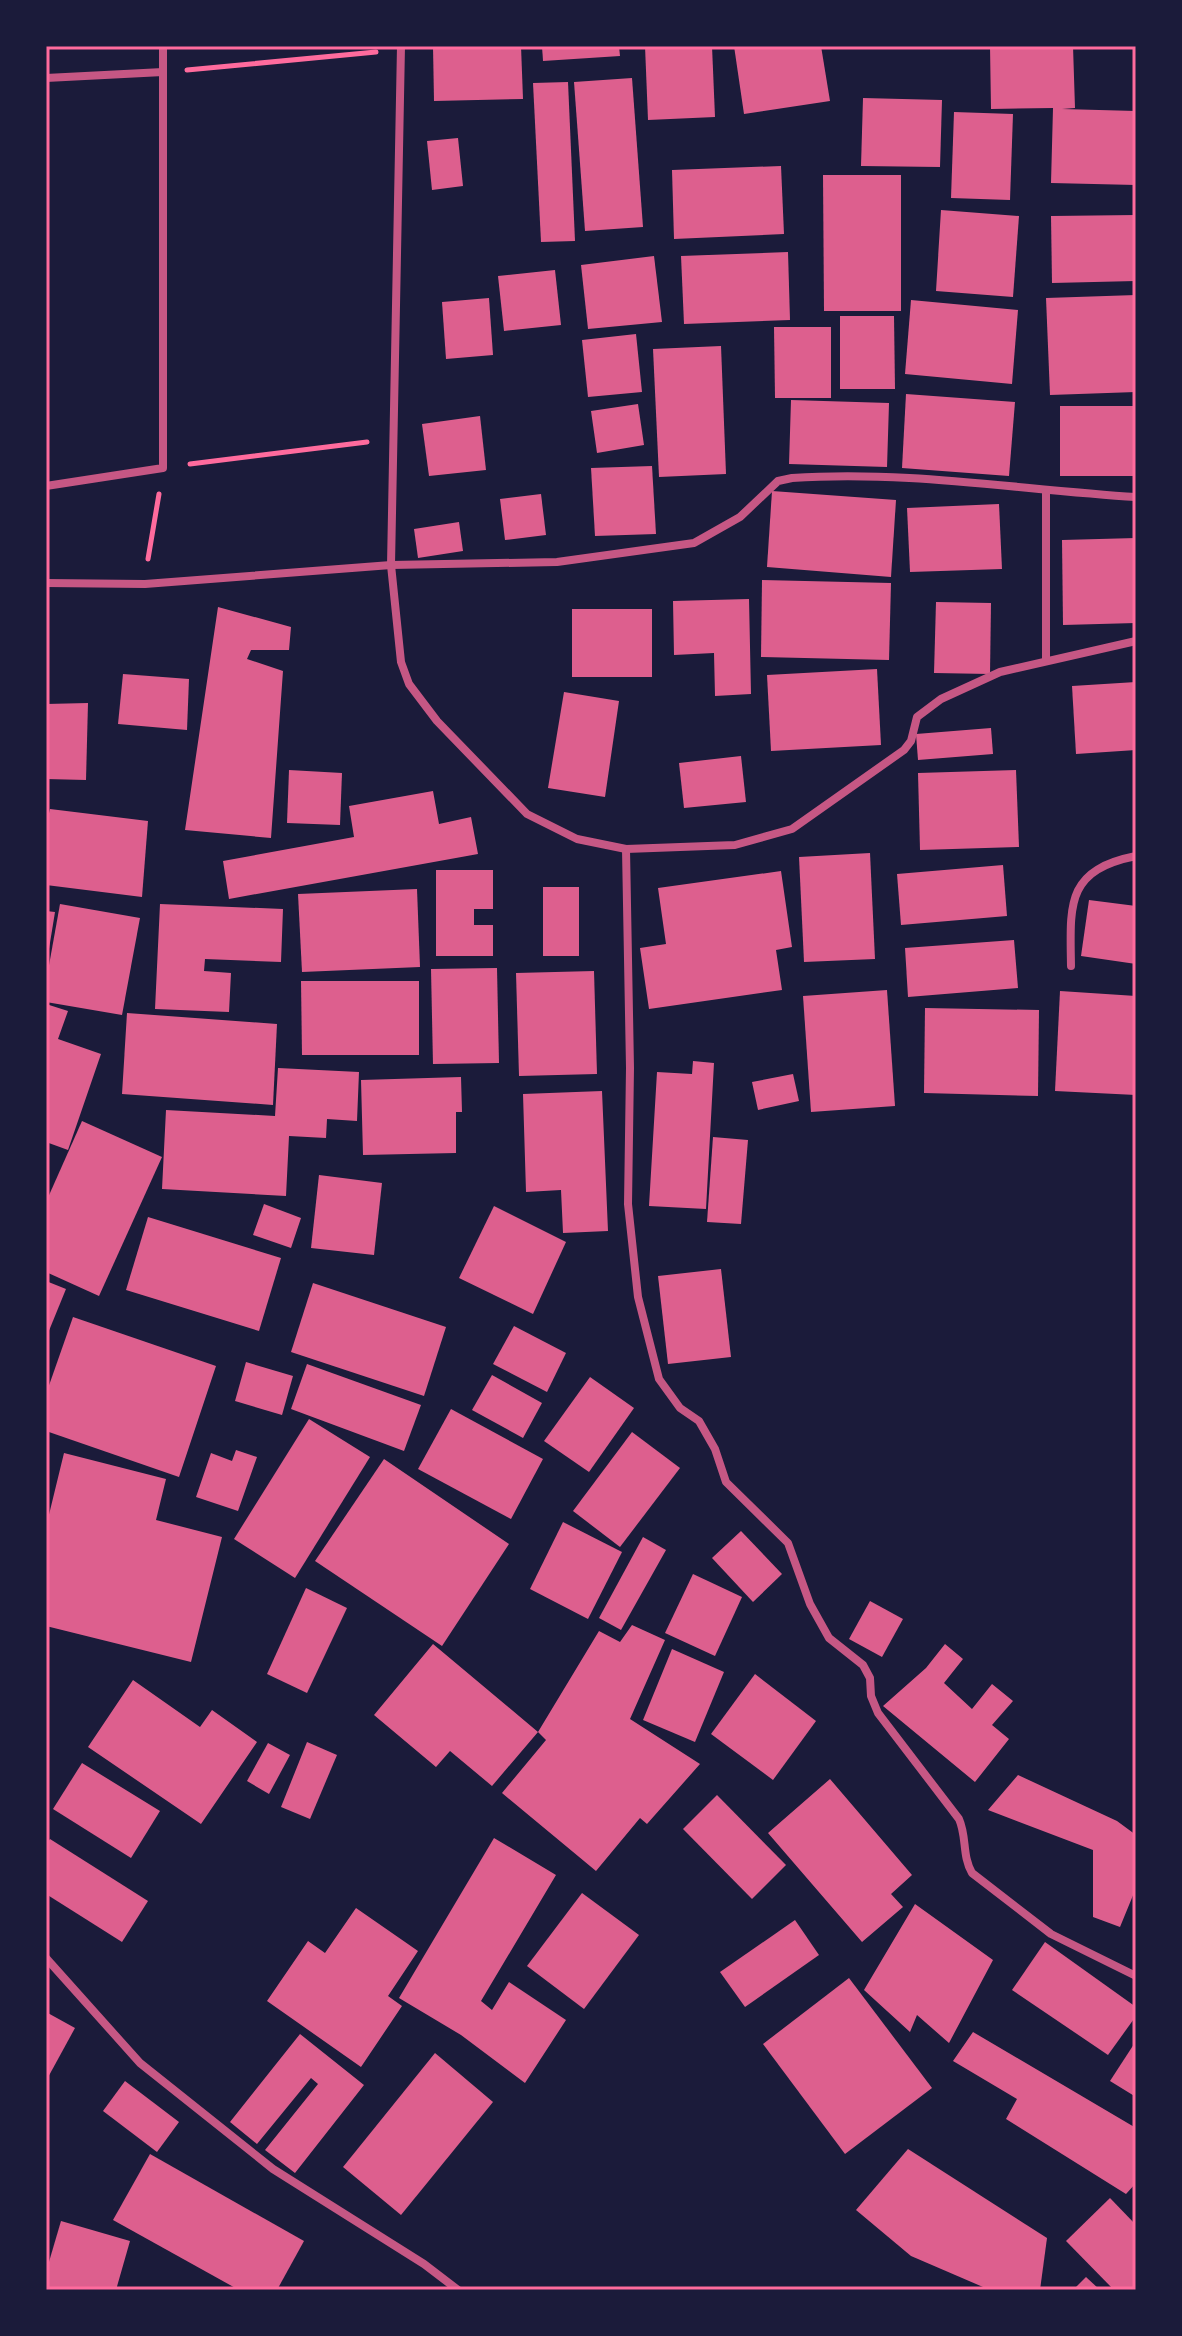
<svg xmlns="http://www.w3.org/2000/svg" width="1182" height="2336" font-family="'Sofia Sans Condensed',sans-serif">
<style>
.building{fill:#dd5f8e}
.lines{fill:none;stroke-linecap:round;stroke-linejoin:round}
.path{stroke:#ff6b9d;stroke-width:5}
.minor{stroke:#c65784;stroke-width:8}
.neatline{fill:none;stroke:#ff6b9d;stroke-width:3}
</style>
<rect width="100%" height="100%" fill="#1b1b3a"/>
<g class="building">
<path d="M433 46H521L523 99 434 101Z"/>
<path d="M542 46H619L620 56 543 61Z"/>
<path d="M645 46H712L715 117 648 120Z"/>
<path d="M734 46H821L830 101 744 114Z"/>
<path d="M990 46H1073L1075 108 1062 109 1136 111V185L1051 183 1053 108 991 109Z"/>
<path d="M632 78 643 227 585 231 574 82Z"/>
<path d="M568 82 575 241 541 242 533 83Z"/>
<path d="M863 98 942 100 940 167 861 166Z"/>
<path d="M954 112 1013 114 1010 200 951 198Z"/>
<path d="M458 138 463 186 432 190 427 141Z"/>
<path d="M781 166 784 234 674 239 672 170Z"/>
<path d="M823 175H901V311H824Z"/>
<path d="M941 210 1019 216 1013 297 936 291Z"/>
<path d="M1136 215V281L1052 283 1051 216Z"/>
<path d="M788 252 790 320 684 324 681 256Z"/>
<path d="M654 256 662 322 588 329 581 265Z"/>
<path d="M555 270 561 325 504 331 498 276Z"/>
<path d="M1136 295V392L1050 395 1046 298Z"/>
<path d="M489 298 493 355 446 359 442 302Z"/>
<path d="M911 300 1018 310 1012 384 905 374Z"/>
<path d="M840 316H894L895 389H840Z"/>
<path d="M774 327H831V398H775Z"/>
<path d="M636 334 642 392 588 397 582 340Z"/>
<path d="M721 346 726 474 659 477 653 349Z"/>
<path d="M906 394 1015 402 1009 476 902 468Z"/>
<path d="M791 400 889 403 887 467 789 464Z"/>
<path d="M638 404 644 445 597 453 591 411Z"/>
<rect x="1060" y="406" width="76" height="70"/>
<path d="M480 416 486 470 429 476 422 424Z"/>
<path d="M652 466 656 534 595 536 591 468Z"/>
<path d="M772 491 896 500 891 577 767 567Z"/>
<path d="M541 494 546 535 505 540 500 499Z"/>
<path d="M999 504 1002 569 910 572 907 508Z"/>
<path d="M459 522 463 551 418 558 414 529Z"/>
<path d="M1136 538V623L1063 625 1062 540Z"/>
<path d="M762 580 891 583 889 660 761 657Z"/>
<path d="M749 599 751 694 715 696 714 653 674 655 673 601Z"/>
<path d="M936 602 991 603 990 674 934 673Z"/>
<path d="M218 607 291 627 289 650H251L247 659 283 671 271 838 185 830Z"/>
<rect x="572" y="609" width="80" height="68"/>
<path d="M877 669 881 745 771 751 767 675Z"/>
<path d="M123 674 189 679 187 730 118 724Z"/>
<path d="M1136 682V750L1076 754 1072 686Z"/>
<path d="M564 692 619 701 605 797 548 788Z"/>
<path d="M88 703 86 780 46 779V704Z"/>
<path d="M991 728 993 754 918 760 916 734Z"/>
<path d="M741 756 746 802 684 808 679 763Z"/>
<path d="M289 770 342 773 340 825 287 823Z"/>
<path d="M1016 770 1019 847 920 850 918 773Z"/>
<path d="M433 791 439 824 471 817 478 854 229 899 223 861 354 837 349 806Z"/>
<path d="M50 809 148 821 142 897 46 885V826Z"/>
<path d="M870 853 875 959 804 962 799 857Z"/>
<path d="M1003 865 1007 916 901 925 897 874Z"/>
<path d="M436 870H493V909H474V925H493V956H436Z"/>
<path d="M781 871 792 947 776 950 782 990 649 1009 640 948 666 944 658 888Z"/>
<rect x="543" y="887" width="36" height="69"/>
<path d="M417 889 420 967 302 972 298 894Z"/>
<path d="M1089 900 1136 906V964L1081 956Z"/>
<path d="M60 904 140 918 122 1015 46 1002V982Z"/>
<path d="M160 904 283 909 281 962 205 959 204 971 231 973 229 1012 155 1009Z"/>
<path d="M46 911 55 912 48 955 46 954Z"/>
<path d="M1014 940 1018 988 908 997 905 948Z"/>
<path d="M497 968 499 1063 433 1064 431 969Z"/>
<path d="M594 971 597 1074 519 1076 516 973Z"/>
<path d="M301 981H419V1055H302Z"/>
<path d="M887 990 895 1106 811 1112 803 996Z"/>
<path d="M1060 991 1136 996V1095L1055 1091Z"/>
<path d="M46 1004 68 1011 58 1039 101 1054 68 1150 46 1142Z"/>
<path d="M925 1008 1039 1010 1038 1096 924 1093Z"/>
<path d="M127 1013 277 1024 273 1105 122 1094Z"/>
<path d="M693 1061 714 1063 706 1209 649 1206 657 1072 692 1074Z"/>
<path d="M278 1068 359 1072 357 1121 327 1119 326 1138 289 1136 286 1196 162 1189 166 1110 275 1116Z"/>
<path d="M793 1074 799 1101 758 1110 752 1082Z"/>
<path d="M461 1077 462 1112H456V1153L363 1155 361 1080Z"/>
<path d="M602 1091 608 1231 563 1233 561 1190 526 1192 523 1094Z"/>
<path d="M82 1121 162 1157 99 1296 46 1272V1202Z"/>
<path d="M713 1137 748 1140 741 1224 707 1222Z"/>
<path d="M319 1175 382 1183 374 1255 311 1248Z"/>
<path d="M264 1204 301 1218 291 1248 253 1235Z"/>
<path d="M494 1206 566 1242 533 1314 459 1278Z"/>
<path d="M148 1217 281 1258 259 1331 126 1290Z"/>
<path d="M721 1269 731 1357 668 1364 658 1276Z"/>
<path d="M46 1281 66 1289 46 1338Z"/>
<path d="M313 1283 446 1327 424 1396 291 1352Z"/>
<path d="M73 1317 216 1366 179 1477 46 1431V1394Z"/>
<path d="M514 1326 566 1353 547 1392 493 1364Z"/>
<path d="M246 1362 293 1376 282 1415 235 1401Z"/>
<path d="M307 1364 421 1405 404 1451 291 1409Z"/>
<path d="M492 1375 542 1403 523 1438 472 1410Z"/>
<path d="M590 1377 634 1408 589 1472 544 1441Z"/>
<path d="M451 1409 543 1459 511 1519 418 1469Z"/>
<path d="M309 1419 370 1457 295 1578 234 1539Z"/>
<path d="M632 1432 680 1468 620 1547 573 1511Z"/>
<path d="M236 1450 257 1457 238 1511 196 1497 211 1453 232 1461Z"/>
<path d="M64 1453 166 1479 156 1520 222 1537 191 1662 46 1626V1527Z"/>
<path d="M384 1459 509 1544 442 1646 315 1561Z"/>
<path d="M563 1522 622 1552 588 1619 530 1589Z"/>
<path d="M741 1531 782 1574 753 1602 712 1558Z"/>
<path d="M643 1537 666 1550 621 1630 599 1618Z"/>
<path d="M693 1574 742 1597 715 1656 665 1633Z"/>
<path d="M306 1588 347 1608 307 1693 267 1674Z"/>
<path d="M870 1601 903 1619 882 1657 849 1639Z"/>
<path d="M632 1625 665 1640 630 1719 700 1764 647 1824 640 1818 596 1871 502 1793 546 1740 538 1732 492 1786 450 1751 436 1767 374 1715 433 1644 538 1732 599 1631 620 1642Z"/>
<path d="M945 1644 963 1659 944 1683 972 1709 992 1684 1013 1701 992 1725 1009 1739 975 1782 883 1706 926 1668Z"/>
<path d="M672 1649 724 1672 695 1742 643 1720Z"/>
<path d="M755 1674 816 1721 773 1780 711 1734Z"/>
<path d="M133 1680 200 1727 212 1710 257 1742 201 1824 88 1747Z"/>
<path d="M307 1742 337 1755 310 1819 281 1807Z"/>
<path d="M268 1743 290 1755 269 1794 247 1781Z"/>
<path d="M82 1763 160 1811 131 1858 53 1809Z"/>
<path d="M1018 1775 1117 1821 1136 1835V1888L1120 1927 1093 1917V1850L988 1810Z"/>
<path d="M830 1779 912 1875 891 1894 903 1907 862 1942 768 1833Z"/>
<path d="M717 1795 786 1865 752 1899 683 1829Z"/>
<path d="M494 1838 556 1875 481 2001 492 2010 509 1982 566 2020 525 2083 461 2035 399 1998Z"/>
<path d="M50 1839 148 1901 122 1942 46 1894V1845Z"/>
<path d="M582 1893 639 1935 584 2009 527 1966Z"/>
<path d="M915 1904 993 1960 949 2043 917 2015 910 2032 864 1990Z"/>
<path d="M356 1908 418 1951 388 1996 402 2006 361 2067 267 2001 308 1941 325 1953Z"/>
<path d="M795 1920 819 1955 745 2007 720 1972Z"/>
<path d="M1045 1942 1136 2007V2016L1108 2055 1012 1990Z"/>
<path d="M849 1978 932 2088 845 2154 763 2044Z"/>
<path d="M46 2012 75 2028 46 2081Z"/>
<path d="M973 2032 1136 2128V2183L1126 2194 1006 2119 1017 2099 953 2061Z"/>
<path d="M300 2034 364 2085 295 2173 265 2150 318 2084 311 2078 257 2144 230 2122Z"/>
<path d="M1136 2041V2097L1110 2081Z"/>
<path d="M435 2053 493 2102 401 2215 343 2167Z"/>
<path d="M125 2081 179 2122 157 2152 103 2111Z"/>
<path d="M908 2149 1047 2238 1040 2290H990L911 2256 856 2210Z"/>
<path d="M150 2154 304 2241 277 2290H239L113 2220Z"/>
<path d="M1110 2198 1136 2225V2290H1114L1066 2241Z"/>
<path d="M61 2221 130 2241 116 2290H46V2272Z"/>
<path d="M1086 2277 1100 2290H1073Z"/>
</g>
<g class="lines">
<g class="path">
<path d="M187 70 376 52"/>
<path d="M190 464 367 442"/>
<path d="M148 559 159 494"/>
</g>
<g class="minor">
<path d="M401 46 391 565 401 662 409 684 437 721 527 814 577 839 626 849 735 845 792 829 904 750 911 741 917 717 941 699 1000 672 1136 641"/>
<path d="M46 78 163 72"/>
<path d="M46 486 163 468V46"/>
<path d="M46 583 145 584 391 565 557 562 694 543 740 517 778 481 792 478C907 470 1021 490 1136 497"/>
<path d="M1046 659V492"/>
<path d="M626 849 630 1068 628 1204 638 1297 659 1379 680 1408 699 1421 715 1449 726 1482 788 1543 810 1604 829 1638 863 1665 870 1678 871 1696 878 1713 959 1819C967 1837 962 1856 972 1873L1051 1934 1136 1976"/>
<path d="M1071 966C1070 904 1066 870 1136 856"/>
<path d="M46 1958 140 2063 273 2169 424 2264 458 2290"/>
</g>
</g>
<rect width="1182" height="2336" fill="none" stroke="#1b1b3a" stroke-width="96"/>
<rect x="48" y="48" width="1086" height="2240" class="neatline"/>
</svg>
